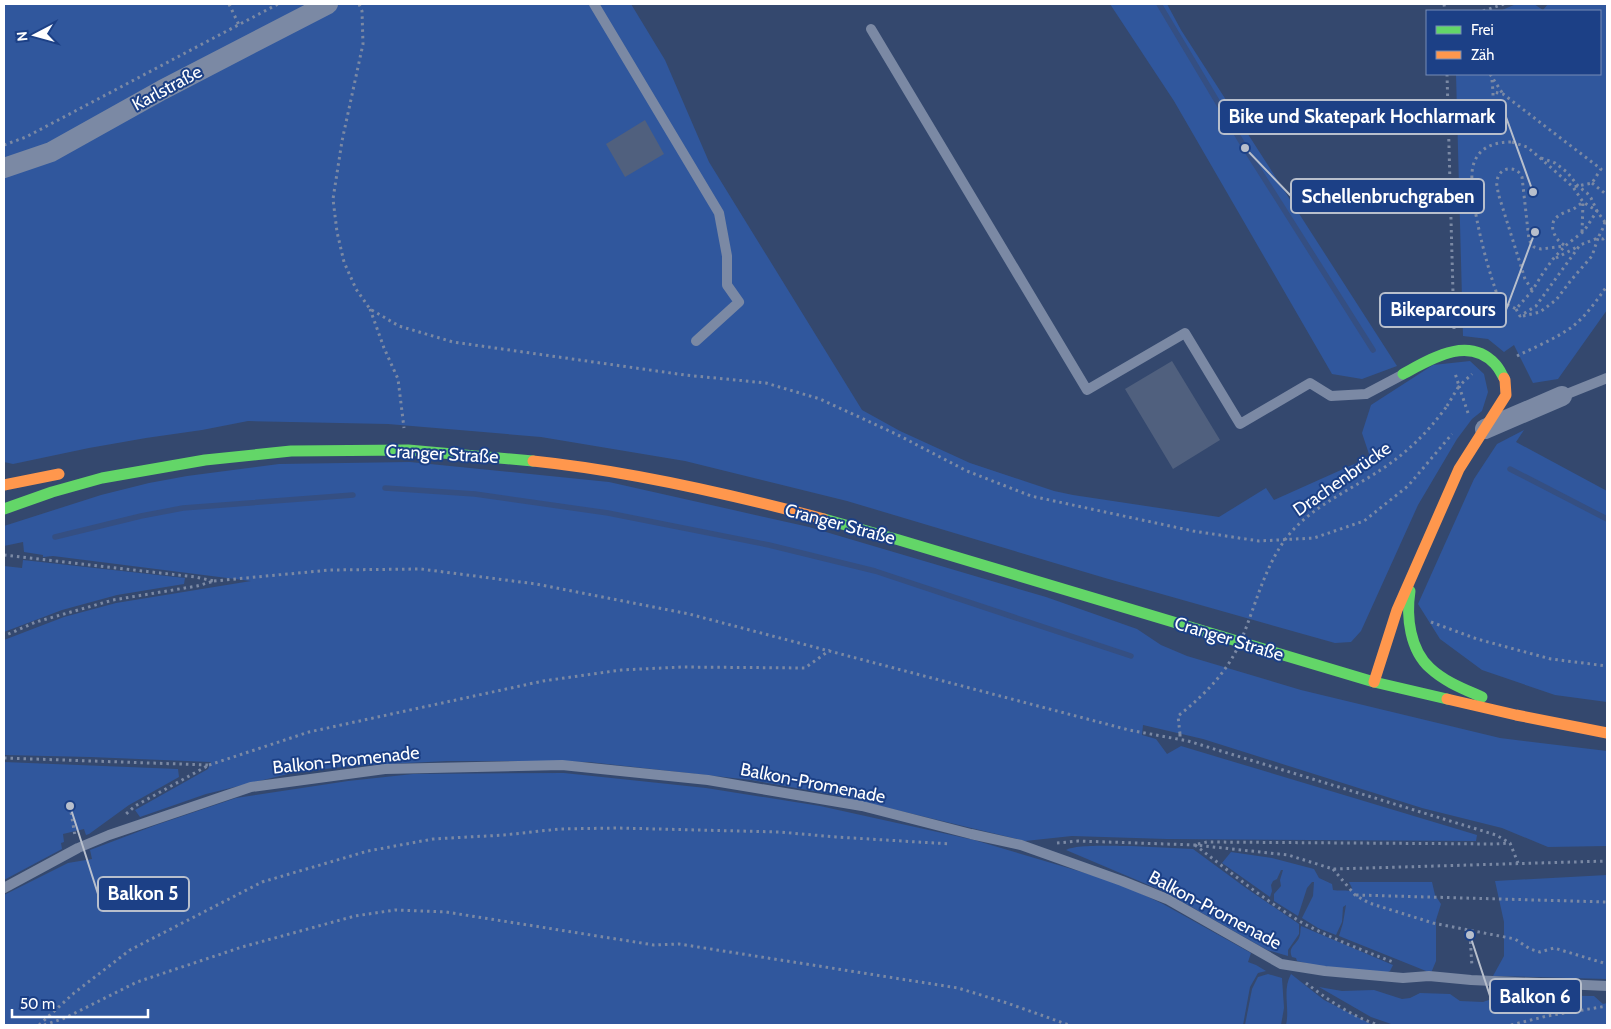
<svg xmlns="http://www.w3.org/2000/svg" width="1611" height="1029" font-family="Cabin,sans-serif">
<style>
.green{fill:#30579d}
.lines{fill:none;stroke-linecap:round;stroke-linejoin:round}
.stream{stroke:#354f82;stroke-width:5.5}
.building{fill:#50607e}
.path{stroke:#7b89a4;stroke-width:3;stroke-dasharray:2.5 4;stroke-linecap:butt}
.lane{stroke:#7b89a4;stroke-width:10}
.street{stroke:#7b89a4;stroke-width:20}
.fast{stroke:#63d668;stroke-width:11}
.slow{stroke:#ff974d;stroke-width:11}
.path-bridge{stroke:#7b89a4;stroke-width:3;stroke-dasharray:2.5 4;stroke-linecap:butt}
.labels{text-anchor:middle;stroke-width:4;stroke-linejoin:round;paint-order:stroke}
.street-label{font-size:18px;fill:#fff;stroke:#1c4086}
.leader{fill:none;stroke:#b8bfcc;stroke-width:2}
.callout-dot{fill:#b8bfcc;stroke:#1c4086;stroke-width:2}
.callout{fill:#1c4086;stroke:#b8bfcc;stroke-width:2}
.callout-label{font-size:19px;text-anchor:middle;font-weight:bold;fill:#fff}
</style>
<rect width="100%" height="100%" fill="#34486e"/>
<g class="green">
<path d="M4 4H631L665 60 709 162 862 410 900 431 970 463 1054 491 1073 495 1219 517 1266 488 1274 500 1370 457 1362 433 1371 405 1433 365 1470 361 1484 374 1488 392 1482 411 1472 419 1457 439 1418 505 1361 631 1351 642 1335 643 1105 578 847 501 685 461 541 437 388 424 248 421 202 430 146 438 89 448 13 464 4 462Z"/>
<path d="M1110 4H1167L1181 30 1397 366 1362 379 1332 374 1174 101Z"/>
<path d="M1516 4H1534L1543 10 1548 4H1607V310L1558 379 1533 383 1514 345 1504 352 1488 339 1463 336 1456 74H1600V11H1500Z"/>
<path d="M1524 430 1516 442 1607 491V702L1555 695 1482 670 1440 639 1418 604 1474 479 1497 444Z"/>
<path d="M410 462 609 482 809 527 1046 597 1137 629 1161 645 1187 656 1301 690 1500 738 1607 751V846L1548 847 1502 828 1422 808 1203 739 1143 725 1142 735 1156 739 1167 754 1181 746 1477 835 1476 841 1167 839 1072 836 1025 841 830 794 751 780 589 762 538 761H447L350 766 292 773 206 794 140 817 135 810 208 769 211 762 90 757 4 755V640L64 617 116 603 251 581 53 556 43 557V555L24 552 23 542 4 546V526L101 495 149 483 187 476 279 464Z"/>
<path d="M23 560 185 578 184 584 117 595 62 610 4 632V566L22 568Z"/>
<path d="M4 762 178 769 179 777 129 805 89 834 86 835 84 829 63 834 64 842 61 843 62 849 4 880Z"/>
<path d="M564 773 706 788 820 806 974 840 1119 883 1163 904 1251 953 1248 962 1256 965 1266 971 1258 973 1250 987 1243 1025H4V895L68 863 92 859 90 850 156 825 236 798 348 781 413 774Z"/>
<path d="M1131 846 1193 849 1246 888 1299 924V934L1288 950V956L1267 950 1165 892 1066 850C1075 844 1118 846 1131 846Z"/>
<path d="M1231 852 1272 858 1314 869 1319 878 1332 884 1333 890C1339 891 1344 890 1350 891L1352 888 1349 882H1432L1435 895 1441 904 1436 920V961L1431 973 1339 936 1343 923 1346 905 1343 907 1342 922 1336 935 1318 928 1302 918 1313 896 1314 882H1312L1307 888 1298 916 1274 901V894L1281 886 1280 880 1283 870H1281L1277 879 1273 881 1271 885 1272 891 1270 897 1222 863Z"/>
<path d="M1607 875V979L1493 976 1504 956V922L1495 881Z"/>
<path d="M1301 926 1393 965 1390 971 1386 973 1327 968 1297 961 1296 958 1292 957C1288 947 1295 946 1299 938 1301 934 1300 930 1301 926Z"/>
<path d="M1268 974 1282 978 1284 1008 1281 1025H1245L1252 989 1258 977Z"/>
<path d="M1291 974 1324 1000 1373 1025H1286C1290 1008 1282 990 1291 974Z"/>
<path d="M1319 987 1342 991 1374 990 1402 999 1410 998 1420 993 1450 994 1460 1001 1483 1002 1503 995 1594 996 1603 1004 1607 1003V1025H1394L1371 1017Z"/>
</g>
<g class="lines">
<g class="stream">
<path d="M1159 4 1245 148 1373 350"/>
<path d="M1510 469 1607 519"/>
<path d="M385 488 475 494 608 513 769 545 875 571 1131 656"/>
<path d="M55 537 141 516 183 508 353 495"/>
</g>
</g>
<g class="building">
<path d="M645 120 664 154 625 177 606 144Z"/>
<path d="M1172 361 1220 440 1173 469 1125 389Z"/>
</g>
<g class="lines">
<g class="path">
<path d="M229 4 239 25"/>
<path d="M359 4 362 11 363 44 342 141 333 199 337 232 344 262 356 289 370 309 399 326 453 342 685 375 766 383 820 399 896 434 967 471 1031 496 1193 531 1259 541 1314 538 1364 521 1408 486 1452 434"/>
<path d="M1444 4 1445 11"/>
<path d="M1483 11 1504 4"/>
<path d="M1447 74 1454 329"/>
<path d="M1490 74 1503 94"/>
<path d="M1492 80 1493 92"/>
<path d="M1463 126 1493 124V92L1503 94 1601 169 1592 183 1573 187"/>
<path d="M1512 142 1527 147 1539 157 1573 187 1583 202 1597 211 1584 231 1565 246 1553 259 1543 273 1532 291 1516 309C1511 306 1502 303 1499 298 1497 296 1496 291 1495 288 1486 263 1467 191 1473 166 1478 147 1494 142 1512 142Z"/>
<path d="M4 145 26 137 278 4"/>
<path d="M1541 158 1555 163 1567 172 1578 186 1587 193 1591 198 1597 211 1607 225"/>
<path d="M1592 183 1607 195"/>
<path d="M1564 245C1558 241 1555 237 1553 230 1550 216 1564 213 1573 209 1577 207 1580 204 1583 202L1582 233"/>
<path d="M1556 258 1577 247"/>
<path d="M1532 290 1525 279 1498 193C1498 189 1496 184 1497 181 1499 166 1517 165 1522 177L1529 240 1534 247 1541 249 1565 246"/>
<path d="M370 309 384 348 398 379 404 428"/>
<path d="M1516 309 1520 316 1536 306 1580 245 1598 238 1604 226 1605 221"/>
<path d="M1523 316 1540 312 1556 300 1572 279 1592 256 1598 238 1603 239 1607 236"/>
<path d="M1517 356C1535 347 1555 339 1572 327 1586 316 1597 300 1607 286"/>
<path d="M1447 406 1459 386 1455 373"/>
<path d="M1468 413 1459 386 1472 374"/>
<path d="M4 555 195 577 214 581 197 586 113 600 36 622 4 636"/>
<path d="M214 581 330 570 421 569 536 584 689 614 1129 730 1188 741 1496 835 1510 843 1518 863"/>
<path d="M1431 622 1477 639 1551 659 1607 666"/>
<path d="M1180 734V739"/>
<path d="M4 758 209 765 135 806 126 814"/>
<path d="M209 765 309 732 543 681 621 670 682 667 805 668 830 650"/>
<path d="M70 806 75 836"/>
<path d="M1057 843 1078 841 1195 845 1288 855 1333 869 1607 861"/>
<path d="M1198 844 1207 842 1495 844 1509 843"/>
<path d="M1195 845C1229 871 1264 900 1301 922 1330 938 1362 950 1393 962"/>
<path d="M1333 869 1355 895 1369 903 1433 923 1515 939 1530 949 1540 952 1554 948 1607 964"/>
<path d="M1356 895 1607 902"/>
<path d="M1470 935 1472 967"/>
<path d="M1306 983C1327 999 1352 1017 1379 1025"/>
<path d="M39 1025 74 993 130 950 262 882 368 851 433 839 504 835 559 829 617 828 779 832 836 837 951 844"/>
<path d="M44 1025 65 1018 137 982 242 947 355 916 395 910 446 912 654 945 679 944 958 988 1007 1003 1069 1025"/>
<path d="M1511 1025 1547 1016 1607 1006"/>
</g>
<g class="lane">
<path d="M594 4 719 213 727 256V285L739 302 696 341"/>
<path d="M871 29 1087 390 1185 333 1240 424 1310 383 1331 396 1366 394 1402 375"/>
<path d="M1562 396 1607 378"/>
<path d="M4 888 78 848 109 835 251 787 385 769 562 765 708 780 862 806 971 834 1021 845 1122 881 1167 899 1281 964 1325 971 1403 978 1429 976 1471 980 1607 986"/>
</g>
<g class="street">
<path d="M4 168 51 152 162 90 328 4"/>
<path d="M1485 429 1562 396"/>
</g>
<g class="fast">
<path d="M1403 374C1431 359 1468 335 1495 364 1499 368 1501 373 1504 378"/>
<path d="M4 509 52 492 102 478 205 460 291 451 408 450 533 461"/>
<path d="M824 519 899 540 1374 682 1447 699"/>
<path d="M1410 591C1406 617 1410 650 1430 668 1445 682 1464 689 1482 697"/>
</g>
<g class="slow">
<path d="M533 461C630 471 730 494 824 519"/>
<path d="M4 485 59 474"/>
<path d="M1374 682 1397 610 1459 469 1506 395 1505 380 1504 378"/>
<path d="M1447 699 1516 715 1607 733"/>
</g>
<path class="path-bridge" d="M1180 734 1178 716C1203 696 1225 675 1239 645 1256 607 1264 563 1292 531 1317 504 1352 489 1382 469 1409 451 1428 432 1447 406"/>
</g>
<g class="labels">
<g class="street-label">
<text transform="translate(167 88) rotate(-28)" y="6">Karlstraße</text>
<text transform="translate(442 454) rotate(3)" y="6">Cranger Straße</text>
<text transform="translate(1342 479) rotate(-35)" y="6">Drachenbrücke</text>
<text transform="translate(840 524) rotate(15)" y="6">Cranger Straße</text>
<text transform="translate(1229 639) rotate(17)" y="6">Cranger Straße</text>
<text transform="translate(346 760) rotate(-6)" y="6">Balkon-Promenade</text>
<text transform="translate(813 783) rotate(11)" y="6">Balkon-Promenade</text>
<text transform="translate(1215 910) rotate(28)" y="6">Balkon-Promenade</text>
</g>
</g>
<path class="leader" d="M1533 192L1506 117M1245 148L1291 196M1535 232L1506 310M70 806L98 894M1470 935L1490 996"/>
<g class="callout-dot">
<circle cx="1533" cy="192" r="5"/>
<circle cx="1245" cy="148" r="5"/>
<circle cx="1535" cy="232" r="5"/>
<circle cx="70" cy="806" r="5"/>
<circle cx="1470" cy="935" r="5"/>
</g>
<g class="callout">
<rect x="1219" y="100" width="287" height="34" rx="5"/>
<rect x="1291" y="179" width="193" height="34" rx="5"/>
<rect x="1380" y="293" width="126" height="34" rx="5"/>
<rect x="98" y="877" width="91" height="34" rx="5"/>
<rect x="1490" y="979" width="91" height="34" rx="5"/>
</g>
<g class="callout-label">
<text x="1362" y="123">Bike und Skatepark Hochlarmark</text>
<text x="1388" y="203">Schellenbruchgraben</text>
<text x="1443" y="316">Bikeparcours</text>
<text x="143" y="900">Balkon 5</text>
<text x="1535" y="1003">Balkon 6</text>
</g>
<rect width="1611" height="1029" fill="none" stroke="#ffffff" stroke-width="10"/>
<rect x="1426" y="10" width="175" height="65" fill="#1c4086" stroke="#778cb6"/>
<rect x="1436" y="26" width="25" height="8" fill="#63d668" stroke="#778cb6"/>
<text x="1471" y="35" font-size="15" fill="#ffffff">Frei</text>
<rect x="1436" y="51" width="25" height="8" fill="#ff974d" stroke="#778cb6"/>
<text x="1471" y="60" font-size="15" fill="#ffffff">Zäh</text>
<g transform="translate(35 35) rotate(264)" stroke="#1c4086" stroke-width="4" paint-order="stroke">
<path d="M0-4L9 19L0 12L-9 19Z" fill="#ffffff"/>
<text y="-8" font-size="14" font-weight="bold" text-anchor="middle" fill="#ffffff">N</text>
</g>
<path d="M12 1009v8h136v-8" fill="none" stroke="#ffffff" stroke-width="2.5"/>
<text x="20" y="1009" font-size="15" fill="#ffffff" stroke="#1c4086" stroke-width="4" paint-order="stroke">50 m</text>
</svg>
